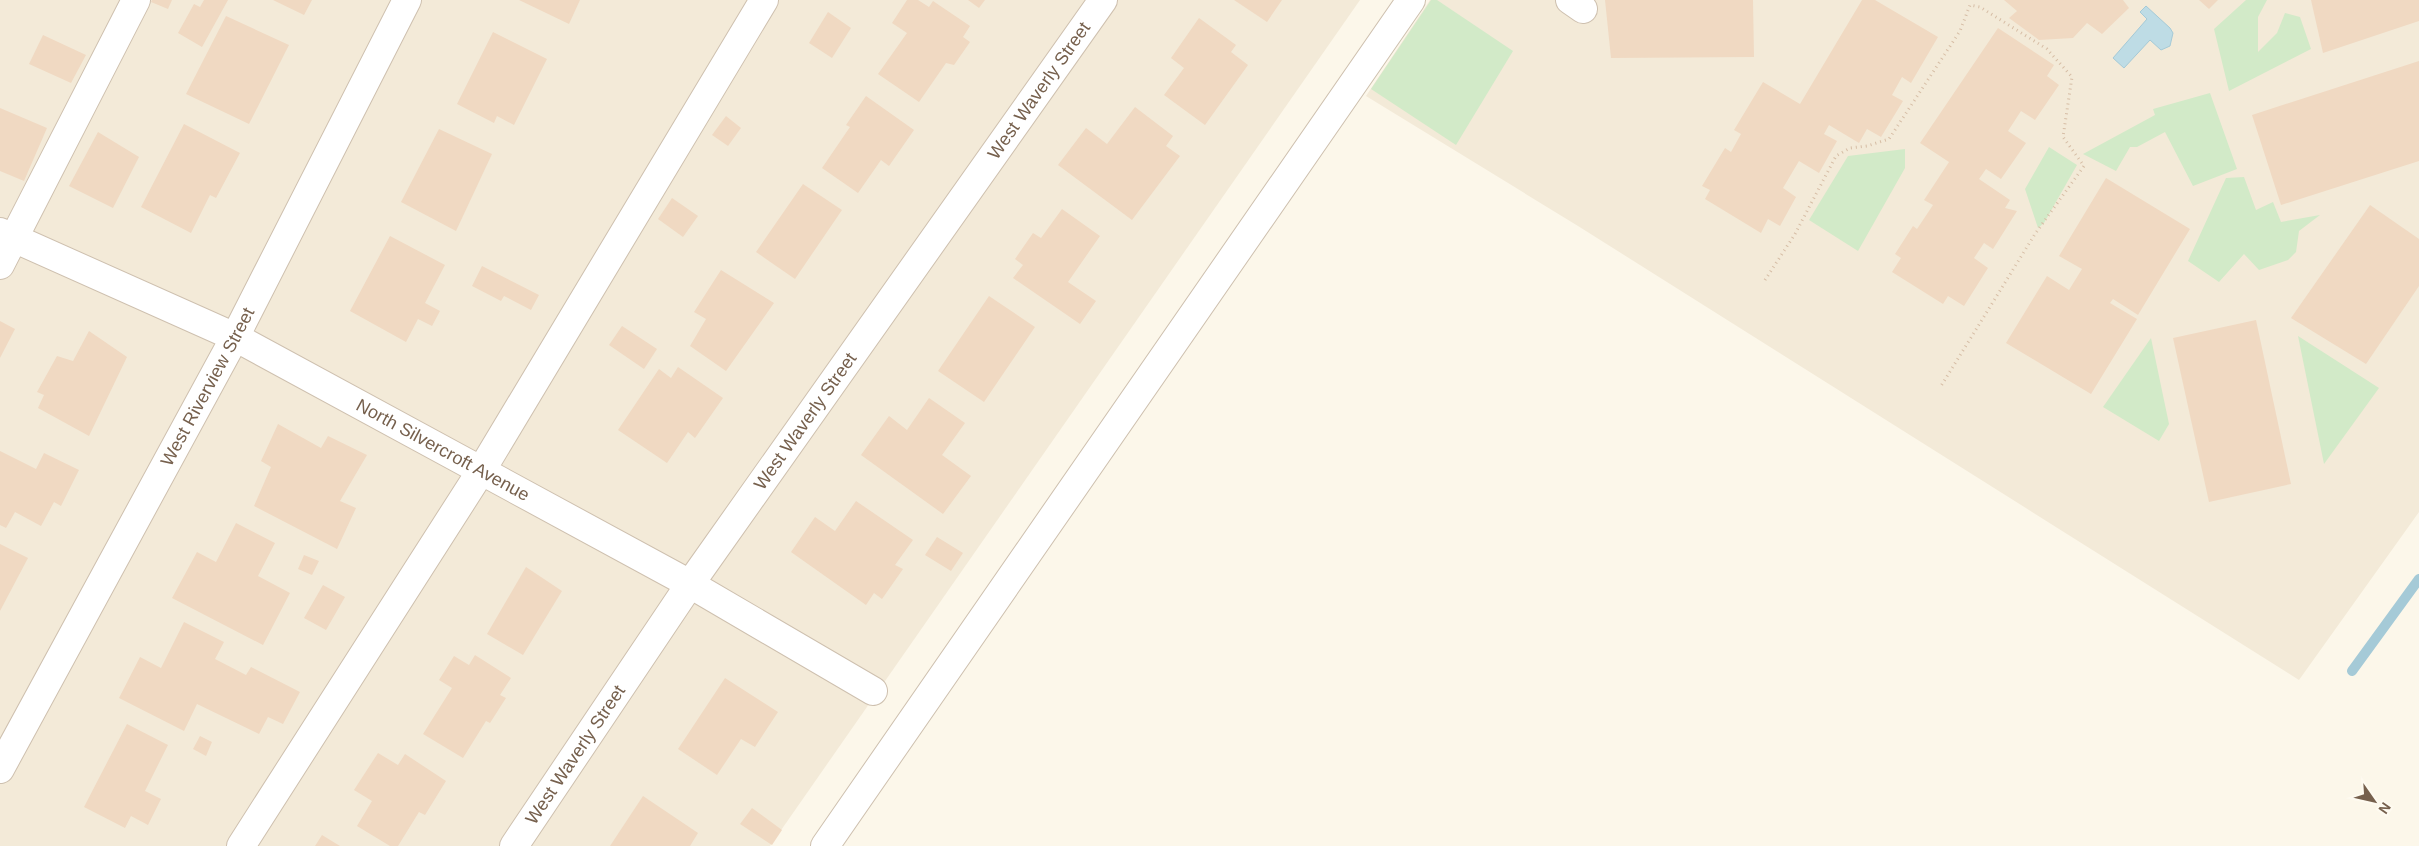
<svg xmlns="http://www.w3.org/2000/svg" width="2419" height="846" font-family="Helvetica,sans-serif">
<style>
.residential{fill:#f3ead8}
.green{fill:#d2eac8}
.water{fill:#bedce5;stroke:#a5cad7}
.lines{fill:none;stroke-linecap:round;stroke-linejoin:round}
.stream{stroke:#a5cad7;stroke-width:10}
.building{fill:#f0d9c2}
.minor-casing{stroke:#cec0af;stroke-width:30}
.path{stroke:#d6bda5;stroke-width:3;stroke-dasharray:1 4;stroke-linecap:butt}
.minor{stroke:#fff;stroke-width:28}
.labels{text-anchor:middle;stroke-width:4;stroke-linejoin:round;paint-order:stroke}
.street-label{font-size:18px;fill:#76604d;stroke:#fefaf0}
</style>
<rect width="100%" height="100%" fill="#fcf7ea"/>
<g class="residential">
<path d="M0 0H1360L770 846H0Z"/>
<path d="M1430 0H2419V512L2299 680 1578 226 1366 96Z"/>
</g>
<g class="green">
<path d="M1431 0H1437L1513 51 1456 145 1371 89Z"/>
<path d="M2246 0H2267L2258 17V52L2277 33 2285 13 2300 17 2311 49 2229 91 2214 29Z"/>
<path d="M2210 93 2237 169 2193 186 2165 132 2137 147H2130L2116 171 2083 154 2155 115 2153 109Z"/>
<path d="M2049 147 2077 165 2044 223 2038 228 2025 189Z"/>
<path d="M1905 149V168L1858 251 1809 220 1848 156Z"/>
<path d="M2244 177 2256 210 2273 202 2281 222 2320 215 2299 231 2296 252 2288 260 2259 270 2244 254 2219 282 2188 261 2226 178Z"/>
<path d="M2298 336 2379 388 2324 464Z"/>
<path d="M2151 338 2169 424 2159 441 2103 407Z"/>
</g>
<path class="water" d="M2146 6 2170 28 2173 33 2170 46 2161 50 2150 40 2124 68 2113 58 2147 19 2140 12Z"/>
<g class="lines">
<path class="stream" d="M2352 671 2419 579"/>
</g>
<g class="building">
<path d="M152 0H172L168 9 151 2Z"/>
<path d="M204 0H228L202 47 178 33 194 4 200 7Z"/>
<path d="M273 0H312L304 15Z"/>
<path d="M519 0H580L569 24Z"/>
<path d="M907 0H918L929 7 933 1 970 26 963 37 970 42 954 65 946 63 919 102 878 74 907 33 892 23Z"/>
<path d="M968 0H985L979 8Z"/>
<path d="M1234 0H1282L1267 22Z"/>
<path d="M1605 0H1753L1754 57 1611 58Z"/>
<path d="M1862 0H1875L1938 37 1911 83 1902 77 1892 95 1903 101 1881 137 1867 129 1859 143 1829 125 1824 134 1837 141 1819 173 1799 161 1783 188 1796 197 1780 226 1768 219 1761 233 1705 199 1710 190 1702 186 1725 148 1731 152 1741 134 1734 130 1763 82 1800 104Z"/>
<path d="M2004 0H2123L2129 8 2102 34 2087 23 2073 38 2039 40 2009 18 2017 11Z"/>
<path d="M2199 0H2218L2209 9Z"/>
<path d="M2311 0H2419V21L2323 53Z"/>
<path d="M828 12 851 28 832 58 809 43Z"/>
<path d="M226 16 289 45 249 124 186 94Z"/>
<path d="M1199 18 1236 45 1231 52 1248 65 1205 125 1164 95 1184 68 1171 58Z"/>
<path d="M1998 28 2054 65 2047 76 2059 85 2035 120 2021 111 2008 131 2026 143 2001 179 1986 169 1979 179 2010 200 2005 208 2017 211 1993 249 1984 243 1974 258 1988 268 1964 306 1948 296 1943 304 1892 272 1901 258 1895 254 1913 226 1917 229 1933 205 1924 200 1949 162 1920 143Z"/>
<path d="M493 32 547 59 514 125 497 116 494 123 457 104Z"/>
<path d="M43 35 86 55 71 83 29 64Z"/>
<path d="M2419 61V161L2281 205 2252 115Z"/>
<path d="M866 96 914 130 889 166 881 160 858 193 822 168 850 127 846 125Z"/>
<path d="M1135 107 1173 136 1166 146 1180 156 1132 220 1058 165 1086 128 1107 144Z"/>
<path d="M0 108 47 128 24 181 0 171Z"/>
<path d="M726 116 741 128 728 146 712 135Z"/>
<path d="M184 124 240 153 216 198 210 195 191 233 141 207Z"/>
<path d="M439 129 492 154 456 231 401 202Z"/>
<path d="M98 132 139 157 113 208 69 186Z"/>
<path d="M2106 178 2190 229 2138 315 2113 299 2110 303 2137 319 2091 394 2006 343 2047 276 2069 290 2082 269 2059 256Z"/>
<path d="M803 184 842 210 795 279 756 252Z"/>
<path d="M672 198 698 216 683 237 658 219Z"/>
<path d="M2370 205 2419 239V286L2366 364 2291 318Z"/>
<path d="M1062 209 1100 236 1068 282 1096 301 1080 324 1013 278 1023 265 1015 259 1033 233 1041 238Z"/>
<path d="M390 236 445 265 425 303 440 311 432 326 418 319 406 342 350 311Z"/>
<path d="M482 266 539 295 531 310 504 296 501 301 472 286Z"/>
<path d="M721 270 774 303 726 371 690 346 706 319 694 312Z"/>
<path d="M989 296 1035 327 984 402 938 371Z"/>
<path d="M2256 320 2291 484 2209 502 2173 338Z"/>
<path d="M0 321 15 329 0 358Z"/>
<path d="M622 326 657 349 644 369 609 345Z"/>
<path d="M89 331 127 357 89 436 38 408 44 395 37 392 57 356 73 361Z"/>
<path d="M678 367 723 398 695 438 688 432 667 463 618 430 659 369 671 378Z"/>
<path d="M929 398 965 423 942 455 971 476 943 514 861 455 889 416 907 430Z"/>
<path d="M278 424 321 448 328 436 367 455 340 501 356 508 337 549 254 506 271 467 261 461Z"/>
<path d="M0 451 36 469 44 453 79 470 61 506 54 502 41 526 15 512 6 528 0 525Z"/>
<path d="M856 501 913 540 895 565 903 569 882 599 874 593 866 605 791 552 815 517 835 531Z"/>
<path d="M236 523 275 543 258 576 290 593 263 645 172 598 197 552 216 562Z"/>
<path d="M937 537 963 553 951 571 925 555Z"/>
<path d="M0 544 28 558 0 611Z"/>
<path d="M304 555 319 561 312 575 298 569Z"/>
<path d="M526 567 562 591 523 655 487 634Z"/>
<path d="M323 585 345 597 326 630 304 618Z"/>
<path d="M184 622 224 642 215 659 246 675 251 667 300 692 283 724 268 717 259 734 197 704 184 731 119 698 140 657 161 668Z"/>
<path d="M475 655 511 678 500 695 506 698 490 723 486 721 463 758 423 734 452 688 439 680 454 656 469 665Z"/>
<path d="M725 678 778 712 755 747 741 739 717 775 678 749Z"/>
<path d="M127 724 168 745 145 791 161 799 148 825 131 816 125 828 84 807Z"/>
<path d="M200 736 212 742 206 756 193 749Z"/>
<path d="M378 753 398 765 405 754 446 781 425 815 419 812 398 846H390L357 826 372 801 354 790Z"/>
<path d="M643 796 698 833 690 846H610Z"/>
<path d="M752 808 782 830 772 845 740 824Z"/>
<path d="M322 835 340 846H315Z"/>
</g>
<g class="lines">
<defs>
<g id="minor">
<path d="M1570 0 1583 9"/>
<path id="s1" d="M0 232 235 337 690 584 873 691"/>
<path d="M0 265 136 0"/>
<path id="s2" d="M0 769 235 337 407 0"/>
<path d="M241 846 481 471 764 0"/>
<path id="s3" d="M514 846 690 584 1103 0"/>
<path d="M825 846 1411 0"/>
</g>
</defs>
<use href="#minor" class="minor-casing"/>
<path class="path" d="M1765 280 1795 234 1836 156 1850 148 1867 146 1889 139 1960 31 1970 5 1980 7 2047 49 2072 77 2063 137 2084 166 2035 234 1941 386"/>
<use href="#minor" class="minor"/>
</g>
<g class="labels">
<g class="street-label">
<text dy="6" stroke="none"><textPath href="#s3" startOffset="920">West Waverly Street</textPath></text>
<text dy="6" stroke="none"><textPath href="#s2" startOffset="435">West Riverview Street</textPath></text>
<text dy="6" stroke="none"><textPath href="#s3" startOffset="515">West Waverly Street</textPath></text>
<text dy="6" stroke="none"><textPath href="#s1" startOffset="494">North Silvercroft Avenue</textPath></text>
<text dy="6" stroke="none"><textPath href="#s3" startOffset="110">West Waverly Street</textPath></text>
</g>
</g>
<g transform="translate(2374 801) rotate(124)" stroke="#fefaf0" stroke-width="4" paint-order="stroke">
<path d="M0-4L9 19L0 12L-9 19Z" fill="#76604d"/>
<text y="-8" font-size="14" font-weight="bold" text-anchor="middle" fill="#76604d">N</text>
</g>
</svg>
